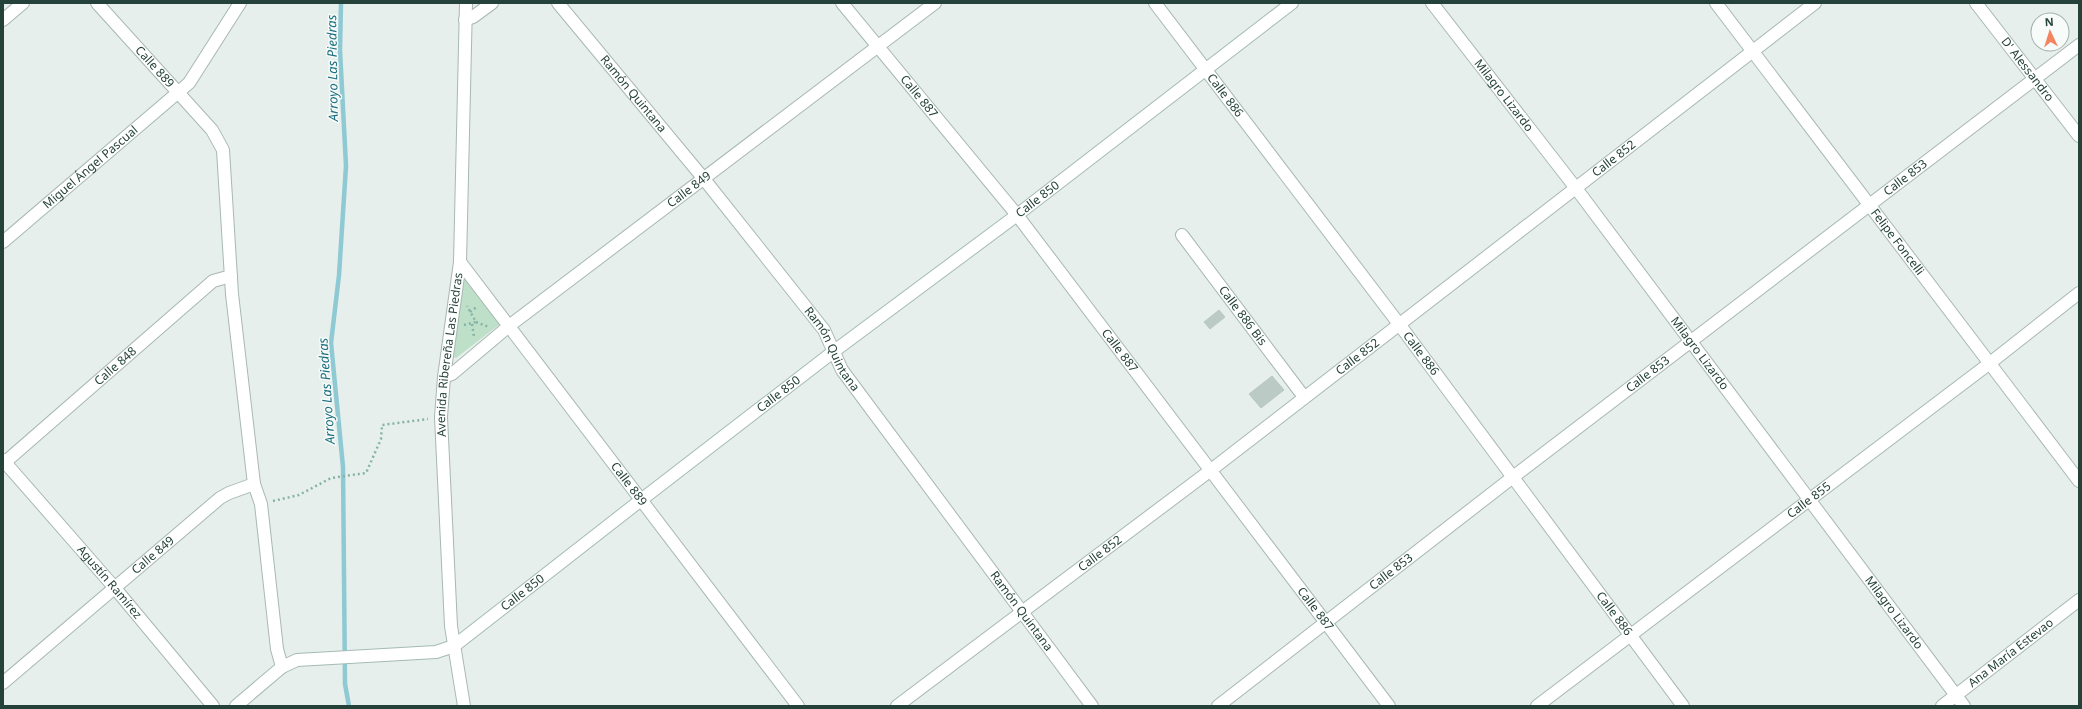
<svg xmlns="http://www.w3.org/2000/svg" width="2082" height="709" font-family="'Noto Sans',sans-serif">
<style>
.green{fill:#bfe0c8}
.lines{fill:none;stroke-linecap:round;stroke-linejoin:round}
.stream{stroke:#8ec9d4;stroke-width:4.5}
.building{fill:#bbcac4;stroke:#b8c9c2}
.street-casing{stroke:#a8b8b2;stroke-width:14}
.secondary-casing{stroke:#a4bbb3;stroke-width:14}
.path{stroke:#86b3a5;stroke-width:2.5;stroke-dasharray:2 3;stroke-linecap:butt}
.street{stroke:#fff;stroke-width:12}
.secondary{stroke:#fff;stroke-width:12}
.labels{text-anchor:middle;stroke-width:3;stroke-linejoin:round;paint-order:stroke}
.street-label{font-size:12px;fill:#24423a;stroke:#f7fbf9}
.water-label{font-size:13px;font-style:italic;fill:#1c6f80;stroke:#f7fbf9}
</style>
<rect width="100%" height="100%" fill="#e6efeb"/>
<path class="green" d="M465 276 500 324 456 358 452 356Z"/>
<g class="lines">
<path class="stream" d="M341 3 340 50 346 166 339 275 331 343 343 467 345 684 349 706"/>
</g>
<g class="building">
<path d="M1219 310 1225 317 1210 329 1204 322Z"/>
<path d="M1272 376 1284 390 1261 408 1249 394Z"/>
</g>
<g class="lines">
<defs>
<g id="street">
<path id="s1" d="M97 3 212 130 223 150 232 294 254 484 261 504 277 649 282 667"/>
<path id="s2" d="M558 3 704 179 824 330 842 370 1092 706"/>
<path id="s3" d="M842 3 1017 215 1389 706"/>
<path id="s4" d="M1155 3 1399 324 1683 706"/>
<path id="s5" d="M1432 3 1575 187 1964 706"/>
<path id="s6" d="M1716 3 2079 481"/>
<path id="s7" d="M1976 3 2079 136"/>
<path d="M3 20 23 3"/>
<path d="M465 20 473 17 492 3"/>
<path id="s8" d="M1182 235 1304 397"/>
<path id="s9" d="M3 242 189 83 240 3"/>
<path id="s10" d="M460 262 798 706"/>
<path id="s11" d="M444 377 452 374 509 326 935 3"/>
<path id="s12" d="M3 460 114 587 213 706"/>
<path id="s13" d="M3 464 213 281 231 276"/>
<path id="s14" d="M3 683 220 498 229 493 254 484"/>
<path id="s15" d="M464 706 451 626 441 417 444 377 460 262 466 3"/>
<path id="s16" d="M897 706 1211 470 1815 3"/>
<path id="s17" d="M1218 706 1513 477 2079 45"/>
<path id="s18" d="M1537 706 1990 363 2079 293"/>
<path id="s19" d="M1942 706 2079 600"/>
</g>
<g id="secondary">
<path id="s20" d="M236 706 282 667 297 660 436 652 454 646 641 500 833 352 1017 215 1292 3"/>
</g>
</defs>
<use href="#street" class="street-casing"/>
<use href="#secondary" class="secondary-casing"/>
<g class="path">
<path d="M470 312 478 306"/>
<path d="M476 322 489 327"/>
<path d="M472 324 474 337"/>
<path d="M464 325 476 322 467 306"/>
<path d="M273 501 299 495 331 478 366 473 381 439 382 425 428 419"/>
</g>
<use href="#street" class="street"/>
<use href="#secondary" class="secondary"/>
</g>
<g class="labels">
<g class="street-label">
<text dy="4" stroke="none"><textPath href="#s1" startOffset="86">Calle 889</textPath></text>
<text dy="4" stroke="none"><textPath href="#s7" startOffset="84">D' Alessandro</textPath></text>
<text dy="4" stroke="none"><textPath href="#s2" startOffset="118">Ramón Quintana</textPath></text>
<text dy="4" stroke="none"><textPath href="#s4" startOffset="116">Calle 886</textPath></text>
<text dy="4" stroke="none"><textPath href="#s5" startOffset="117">Milagro Lizardo</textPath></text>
<text dy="4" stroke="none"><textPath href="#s3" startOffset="121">Calle 887</textPath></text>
<text dy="4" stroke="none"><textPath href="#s16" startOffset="902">Calle 852</textPath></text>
<text dy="4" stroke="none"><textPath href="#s9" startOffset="115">Miguel Ángel Pascual</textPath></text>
<text dy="4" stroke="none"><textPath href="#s17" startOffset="867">Calle 853</textPath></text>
<text dy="4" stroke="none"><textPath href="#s11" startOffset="309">Calle 849</textPath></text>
<text dy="4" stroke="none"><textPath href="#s20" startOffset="970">Calle 850</textPath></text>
<text dy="4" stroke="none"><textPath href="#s6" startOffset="300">Felipe Foncelli</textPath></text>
<text dy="4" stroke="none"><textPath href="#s8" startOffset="101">Calle 886 Bis</textPath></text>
<text dy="4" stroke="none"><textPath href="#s2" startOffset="442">Ramón Quintana</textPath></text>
<text dy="4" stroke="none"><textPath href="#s3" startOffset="445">Calle 887</textPath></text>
<text dy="4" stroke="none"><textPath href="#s4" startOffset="440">Calle 886</textPath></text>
<text dy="4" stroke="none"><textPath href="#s5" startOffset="441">Milagro Lizardo</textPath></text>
<text dy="4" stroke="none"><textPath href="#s15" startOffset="353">Avenida Ribereña Las Piedras</textPath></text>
<text dy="4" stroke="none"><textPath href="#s16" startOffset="578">Calle 852</textPath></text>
<text dy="4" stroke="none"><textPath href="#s13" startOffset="149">Calle 848</textPath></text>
<text dy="4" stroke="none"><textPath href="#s17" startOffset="543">Calle 853</textPath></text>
<text dy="4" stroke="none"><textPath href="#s20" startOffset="646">Calle 850</textPath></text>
<text dy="4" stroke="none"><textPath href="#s10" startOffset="279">Calle 889</textPath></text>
<text dy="4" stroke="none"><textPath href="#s18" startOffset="341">Calle 855</textPath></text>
<text dy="4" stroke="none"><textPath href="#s16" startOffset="254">Calle 852</textPath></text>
<text dy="4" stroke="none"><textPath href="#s14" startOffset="197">Calle 849</textPath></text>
<text dy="4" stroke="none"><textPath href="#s17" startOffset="219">Calle 853</textPath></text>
<text dy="4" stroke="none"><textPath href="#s12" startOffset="162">Agustín Ramírez</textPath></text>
<text dy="4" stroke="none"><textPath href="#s20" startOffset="322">Calle 850</textPath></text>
<text dy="4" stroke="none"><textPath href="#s3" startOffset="769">Calle 887</textPath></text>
<text dy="4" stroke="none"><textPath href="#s2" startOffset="766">Ramón Quintana</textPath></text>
<text dy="4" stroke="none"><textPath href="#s5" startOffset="765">Milagro Lizardo</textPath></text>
<text dy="4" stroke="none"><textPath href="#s4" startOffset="764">Calle 886</textPath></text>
<text dy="4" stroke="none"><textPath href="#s19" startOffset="87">Ana María Estevao</textPath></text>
</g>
<g class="water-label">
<text transform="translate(332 68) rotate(-91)" y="5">Arroyo Las Piedras</text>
<text transform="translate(326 391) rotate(-94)" y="5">Arroyo Las Piedras</text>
</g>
</g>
<rect width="2082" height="709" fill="none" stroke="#24423a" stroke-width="8"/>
<g transform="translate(2050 32) rotate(356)"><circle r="19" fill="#f7fbf9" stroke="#a3b1ad"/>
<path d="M0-3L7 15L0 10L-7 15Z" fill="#f4845f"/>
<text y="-6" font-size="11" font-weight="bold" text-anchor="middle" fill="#24423a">N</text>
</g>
</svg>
